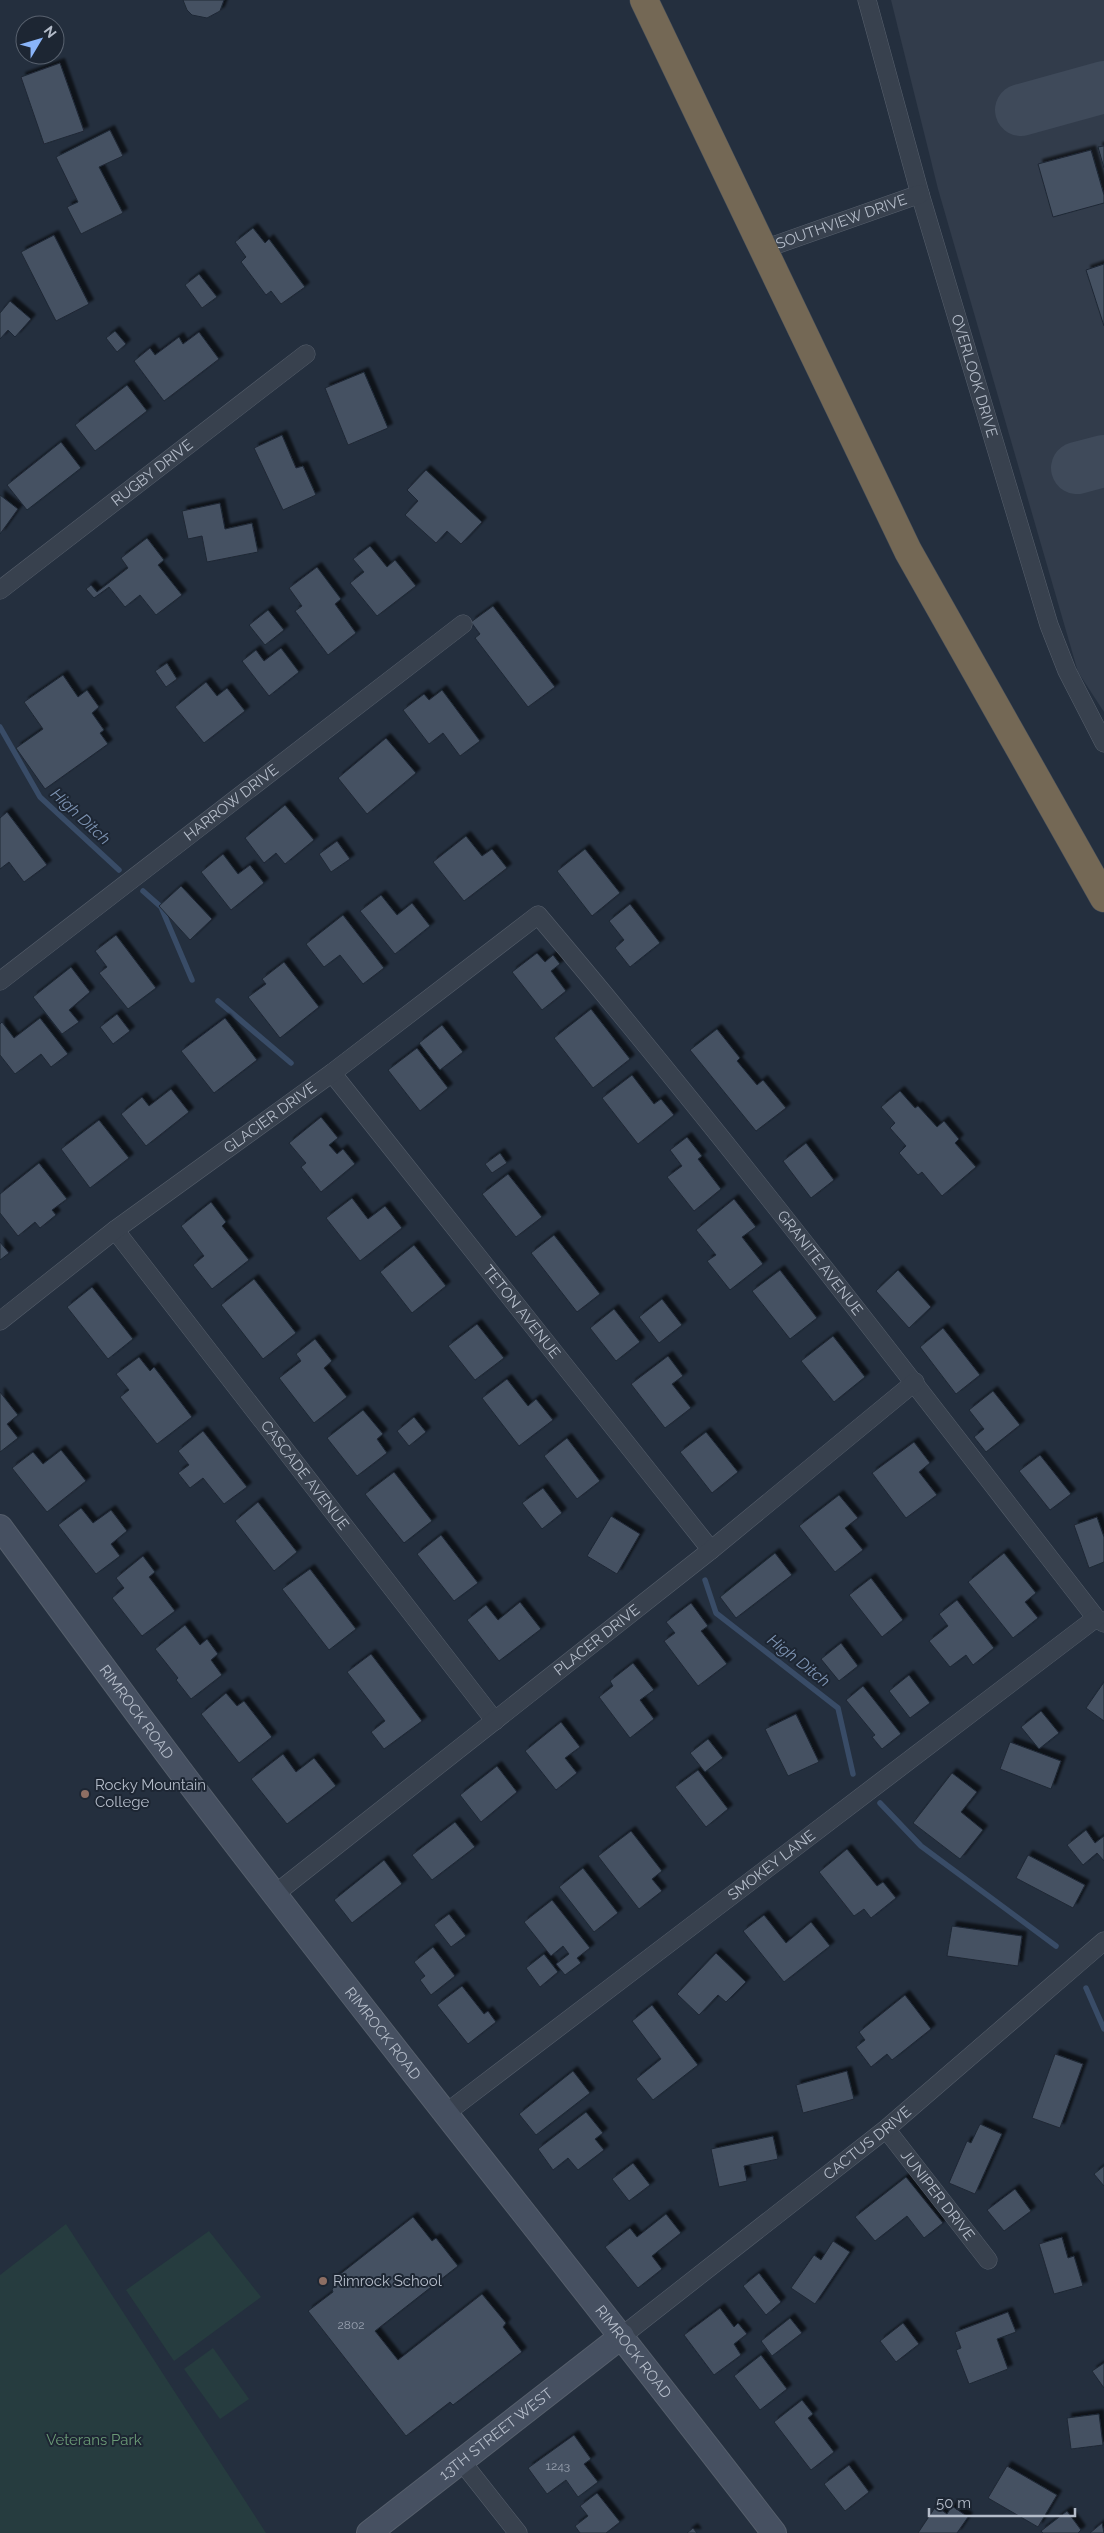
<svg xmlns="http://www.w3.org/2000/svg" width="1104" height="2533" font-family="Raleway,sans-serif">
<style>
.airport{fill:#323c4b}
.green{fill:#263c3f}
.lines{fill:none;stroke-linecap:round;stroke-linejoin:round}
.stream{stroke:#394c67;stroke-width:5.5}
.taxiway{stroke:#3f4a5a;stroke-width:52}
.building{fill:#455162;stroke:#1f2835;filter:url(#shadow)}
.street-casing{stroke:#565f6c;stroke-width:19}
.secondary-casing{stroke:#565f6c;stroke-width:26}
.highway-casing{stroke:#434c59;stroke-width:29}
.street{stroke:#38414e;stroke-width:18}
.secondary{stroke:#465061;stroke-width:24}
.highway{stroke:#746855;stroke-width:28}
.education-dot{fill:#8d6e63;stroke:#1d2633;stroke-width:2}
.labels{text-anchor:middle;stroke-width:4;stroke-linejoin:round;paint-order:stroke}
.number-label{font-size:12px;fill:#98a1af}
.street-label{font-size:15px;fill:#b4bcc9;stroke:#1d2633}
.poi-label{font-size:15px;fill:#b4bcc9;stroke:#1d2633;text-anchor:start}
.park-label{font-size:15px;fill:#6b9a76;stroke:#1d2633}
.water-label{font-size:16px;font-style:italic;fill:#7c92b1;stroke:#1d2633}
</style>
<defs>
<filter id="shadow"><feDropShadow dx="4.5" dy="-4.5" stdDeviation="1" flood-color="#0009"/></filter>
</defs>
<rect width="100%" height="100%" fill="#242f3e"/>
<path class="airport" d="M891 0H1104V712L1078 672 938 189Z"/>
<g class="green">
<path d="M66 2224 266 2533H0V2275Z"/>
<path d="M209 2231 261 2297 174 2361 126 2290Z"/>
<path d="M213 2348 249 2399 220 2419 184 2369Z"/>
</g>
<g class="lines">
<g class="stream">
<path d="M0 727 40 797 119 870"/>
<path d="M143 891 161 907 192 980"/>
<path d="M218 1001 291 1063"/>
<path d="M705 1580 716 1613 838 1708 853 1774"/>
<path d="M880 1803 921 1846 1056 1946"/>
<path d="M1086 1988 1104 2029"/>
</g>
<g class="taxiway">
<path d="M1021 110 1104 87"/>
<path d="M1077 468 1104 461"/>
</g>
</g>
<g class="building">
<path d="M183 0H224L220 11 207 18 192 15 187 10Z"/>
<path d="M60 63 84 131 44 144 21 77Z"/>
<path d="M110 130 123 156 99 167 123 213 81 234 67 207 78 202 56 157Z"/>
<path d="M1104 146V168L1098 147Z"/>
<path d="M1091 150 1104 195V203L1053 217 1038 164Z"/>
<path d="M253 228 265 243 269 239 305 287 281 304 271 291 266 295 241 262 246 257 235 242Z"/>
<path d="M54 235 89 304 56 321 21 252Z"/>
<path d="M1104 264V326L1086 270Z"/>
<path d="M199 274 217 297 202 308 185 285Z"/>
<path d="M10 301 31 319 15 337 8 330 0 339V313Z"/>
<path d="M115 331 126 344 117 352 106 338Z"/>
<path d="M199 332 219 359 164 401 134 361 150 348 155 355 179 337 183 344Z"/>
<path d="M364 372 388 428 348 445 325 388Z"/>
<path d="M127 385 147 411 95 451 75 425Z"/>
<path d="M282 435 296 468 303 466 316 495 283 510 254 448Z"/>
<path d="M61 442 81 468 27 510 7 485Z"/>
<path d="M426 470 482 522 461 544 447 531 436 543 405 515 418 501 407 490Z"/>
<path d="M0 495 18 509 0 534Z"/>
<path d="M220 503 225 529 252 523 258 552 207 562 202 536 188 539 182 511Z"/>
<path d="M147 538 164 560 158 565 182 595 156 615 140 595 125 607 109 587 94 598 86 589 91 585 97 592 128 568 121 558Z"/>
<path d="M370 546 387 567 395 560 416 586 377 616 350 583 364 572 353 559Z"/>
<path d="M317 567 341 599 335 604 356 633 328 655 295 611 302 606 289 588Z"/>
<path d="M493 606 555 687 528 707 475 638 480 634 471 622Z"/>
<path d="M268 610 284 630 265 645 249 625Z"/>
<path d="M281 648 299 672 269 696 242 661 256 650 264 661Z"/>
<path d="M167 663 177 679 166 687 155 671Z"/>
<path d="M63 675 78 697 87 690 99 707 92 713 104 730 100 733 108 744 45 789 16 748 43 729 24 702Z"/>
<path d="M206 682 217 696 227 688 245 711 204 743 175 707Z"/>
<path d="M442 690 480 741 460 756 443 733 429 744 403 710 424 694 429 700Z"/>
<path d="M386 738 416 773 367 814 338 778Z"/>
<path d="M285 805 314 840 285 864 276 853 264 863 245 838Z"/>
<path d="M7 812 47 865 24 882 9 862 0 869V818Z"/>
<path d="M466 836 482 856 492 849 507 868 464 901 433 862Z"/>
<path d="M337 841 350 859 331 872 319 854Z"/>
<path d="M585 849 620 893 592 916 557 871Z"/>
<path d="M223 854 238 874 250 865 264 883 231 910 201 872Z"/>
<path d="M181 886 212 919 190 940 159 906Z"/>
<path d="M381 895 397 915 412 903 430 926 395 954 360 911Z"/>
<path d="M630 904 660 943 630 967 615 948 624 940 609 921Z"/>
<path d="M343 915 384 968 363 984 340 955 324 967 306 944Z"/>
<path d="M116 935 156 988 128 1009 99 973 107 967 95 951Z"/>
<path d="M537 953 545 962 553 955 560 964 551 971 566 991 542 1010 512 972Z"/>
<path d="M284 962 319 1007 280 1038 248 997 266 984 262 979Z"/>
<path d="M71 967 90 992 69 1010 79 1022 62 1034 33 997Z"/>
<path d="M591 1009 630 1059 593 1088 554 1038Z"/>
<path d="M117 1014 130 1031 113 1044 100 1027Z"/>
<path d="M40 1018 68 1054 51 1067 41 1054 15 1074 0 1055V1024L2 1022 14 1038Z"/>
<path d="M225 1018 257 1060 214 1093 181 1051Z"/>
<path d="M442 1025 463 1052 440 1070 419 1043Z"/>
<path d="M717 1029 740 1058 737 1061 757 1085 763 1080 786 1108 756 1131 690 1050Z"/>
<path d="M417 1048 448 1088 420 1111 388 1070Z"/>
<path d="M632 1075 654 1104 661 1099 674 1115 638 1144 602 1098Z"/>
<path d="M171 1089 189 1112 146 1146 121 1114 142 1097 149 1106Z"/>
<path d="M900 1091 915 1108 918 1106 937 1127 944 1121 959 1139 955 1143 976 1167 942 1196 922 1172 918 1175 899 1153 906 1146 890 1128 895 1123 881 1107Z"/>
<path d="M321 1117 338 1138 329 1145 337 1154 343 1149 355 1164 321 1192 301 1167 306 1163 289 1143Z"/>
<path d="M99 1120 129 1158 90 1188 61 1149Z"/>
<path d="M687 1137 702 1156 698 1159 721 1189 694 1211 667 1177 682 1166 670 1150Z"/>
<path d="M806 1143 834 1180 811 1198 783 1161Z"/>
<path d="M500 1153 507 1163 492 1173 485 1164Z"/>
<path d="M39 1163 67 1199 52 1210 56 1215 40 1228 35 1222 18 1236 0 1213V1194Z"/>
<path d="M508 1174 542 1217 516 1237 482 1194Z"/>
<path d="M352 1198 368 1219 385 1206 402 1228 360 1261 326 1218Z"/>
<path d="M734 1199 756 1227 742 1237 763 1264 730 1290 707 1261 716 1255 696 1230Z"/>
<path d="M211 1202 226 1222 222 1226 249 1260 212 1289 193 1265 204 1256 181 1226Z"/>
<path d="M554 1235 600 1294 577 1312 531 1253Z"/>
<path d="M0 1242 9 1253 0 1260Z"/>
<path d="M414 1245 446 1286 412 1313 380 1272Z"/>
<path d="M780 1270 817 1318 790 1339 752 1291Z"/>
<path d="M898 1270 931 1307 909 1328 876 1291Z"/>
<path d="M254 1279 296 1333 263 1359 221 1305Z"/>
<path d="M92 1287 133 1339 108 1359 67 1307Z"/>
<path d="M662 1299 682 1325 659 1343 639 1317Z"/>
<path d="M614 1309 640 1342 616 1361 590 1328Z"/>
<path d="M477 1324 504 1358 475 1380 448 1346Z"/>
<path d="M943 1328 980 1375 956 1394 920 1347Z"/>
<path d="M833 1336 865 1377 834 1402 801 1361Z"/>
<path d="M315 1339 332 1361 324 1368 347 1397 314 1423 279 1378 301 1361 296 1354Z"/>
<path d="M668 1356 683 1376 672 1384 691 1408 665 1428 631 1384Z"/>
<path d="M139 1357 150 1371 154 1367 192 1417 157 1444 120 1397 129 1390 116 1374Z"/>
<path d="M507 1379 528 1406 536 1399 553 1420 519 1446 482 1398Z"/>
<path d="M993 1391 1020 1425 986 1452 974 1437 984 1429 969 1410Z"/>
<path d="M0 1392 18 1415 7 1424 18 1438 0 1452Z"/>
<path d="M363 1410 383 1434 377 1439 387 1453 357 1476 327 1438Z"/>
<path d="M414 1417 426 1432 409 1446 397 1431Z"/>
<path d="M203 1431 247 1487 224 1504 203 1478 190 1488 178 1473 189 1465 178 1451Z"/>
<path d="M706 1432 738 1472 712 1493 680 1452Z"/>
<path d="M567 1438 600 1481 577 1499 544 1456Z"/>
<path d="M914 1442 930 1463 919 1472 937 1495 906 1518 872 1473Z"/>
<path d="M61 1450 86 1481 47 1512 12 1468 33 1452 43 1464Z"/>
<path d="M1040 1455 1071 1494 1050 1510 1019 1471Z"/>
<path d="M394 1472 432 1521 404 1543 365 1494Z"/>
<path d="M543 1488 562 1513 542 1529 522 1503Z"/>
<path d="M839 1495 858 1518 845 1528 863 1550 835 1572 799 1526Z"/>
<path d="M258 1502 297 1552 274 1571 235 1521Z"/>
<path d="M81 1508 93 1523 111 1510 127 1531 111 1544 120 1556 96 1574 58 1525Z"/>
<path d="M611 1516 640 1534 617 1574 587 1556Z"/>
<path d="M1097 1517 1104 1537V1562L1089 1568 1074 1525Z"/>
<path d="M441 1535 478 1583 454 1601 417 1554Z"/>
<path d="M775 1553 792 1575 736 1618 720 1597Z"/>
<path d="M1004 1553 1036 1593 1025 1602 1038 1618 1013 1638 968 1582Z"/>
<path d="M143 1556 155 1572 149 1577 175 1611 142 1636 112 1598 124 1588 116 1578Z"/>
<path d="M310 1569 356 1629 329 1650 282 1589Z"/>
<path d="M871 1578 903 1620 882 1637 849 1595Z"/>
<path d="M957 1600 994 1648 973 1665 966 1655 950 1667 929 1641 948 1626 939 1614Z"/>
<path d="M520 1602 541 1629 499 1661 467 1620 486 1605 498 1620Z"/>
<path d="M691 1603 708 1626 701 1631 727 1664 698 1686 664 1641 675 1633 666 1622Z"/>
<path d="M185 1625 200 1645 207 1639 218 1654 211 1660 222 1675 191 1699 176 1680 178 1678 155 1649Z"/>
<path d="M841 1643 858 1666 839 1681 821 1659Z"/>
<path d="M371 1654 422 1721 384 1749 371 1732 385 1721 347 1672Z"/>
<path d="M633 1663 654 1690 640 1700 654 1719 630 1738 599 1697 613 1686 610 1681Z"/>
<path d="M909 1675 930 1703 910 1718 889 1691Z"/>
<path d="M1104 1682V1721L1086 1708Z"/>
<path d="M863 1686 901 1734 882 1749 872 1737 875 1735 846 1700Z"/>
<path d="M226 1693 237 1706 244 1701 272 1737 239 1763 201 1714Z"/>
<path d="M1041 1711 1059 1733 1039 1749 1021 1727Z"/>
<path d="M796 1714 819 1762 788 1776 765 1729Z"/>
<path d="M561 1722 580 1747 565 1758 577 1773 556 1790 525 1751Z"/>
<path d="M708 1739 723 1758 705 1772 690 1753Z"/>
<path d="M1010 1742 1061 1761 1051 1789 1000 1769Z"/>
<path d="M283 1754 296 1772 314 1758 336 1786 287 1824 251 1779Z"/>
<path d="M497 1766 517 1792 481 1822 460 1795Z"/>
<path d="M698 1770 728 1809 706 1827 675 1787Z"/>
<path d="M952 1773 977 1792 961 1812 983 1830 960 1859 913 1823Z"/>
<path d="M455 1822 475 1847 432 1880 412 1855Z"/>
<path d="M1086 1830 1095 1843 1104 1836V1861L1097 1853 1083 1865 1067 1845Z"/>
<path d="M631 1831 662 1871 652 1879 662 1891 639 1909 598 1856Z"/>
<path d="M847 1849 877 1886 883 1882 896 1898 871 1918 864 1909 854 1916 819 1872Z"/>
<path d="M1028 1855 1085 1885 1073 1908 1016 1878Z"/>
<path d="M384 1860 402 1884 352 1923 334 1900Z"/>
<path d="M583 1868 618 1913 594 1932 559 1887Z"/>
<path d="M552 1900 590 1948 577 1958 581 1963 565 1975 556 1964 569 1954 563 1946 551 1956 524 1922Z"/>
<path d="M449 1914 466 1936 451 1947 434 1925Z"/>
<path d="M764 1915 786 1943 811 1922 830 1946 784 1982 743 1931Z"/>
<path d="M952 1926 1022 1936 1018 1966 947 1956Z"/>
<path d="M433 1947 455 1976 431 1995 420 1980 425 1976 414 1962Z"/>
<path d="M716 1953 746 1982 726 2002 718 1995 699 2015 677 1994Z"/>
<path d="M544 1954 558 1972 540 1987 526 1968Z"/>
<path d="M462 1986 484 2014 488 2011 496 2022 468 2044 437 2005Z"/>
<path d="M905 1995 931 2029 892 2060 887 2054 871 2067 856 2047 865 2040 859 2032Z"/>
<path d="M652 2005 698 2065 653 2100 636 2079 661 2059 632 2021Z"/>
<path d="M1055 2054 1083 2064 1060 2128 1032 2118Z"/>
<path d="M573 2071 590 2093 536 2135 519 2114Z"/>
<path d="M847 2071 854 2099 803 2113 796 2085Z"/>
<path d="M586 2112 603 2133 595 2139 604 2150 578 2170 568 2158 553 2170 538 2149Z"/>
<path d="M980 2124 1002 2134 975 2194 949 2183 967 2141 971 2143Z"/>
<path d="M773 2136 778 2159 744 2166 747 2181 719 2187 711 2149Z"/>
<path d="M633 2163 650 2185 629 2201 612 2179Z"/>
<path d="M1104 2166V2186L1094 2174Z"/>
<path d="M906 2177 943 2223 924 2238 907 2216 875 2241 855 2217Z"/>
<path d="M1015 2189 1031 2211 1004 2231 987 2210Z"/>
<path d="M666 2214 681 2233 652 2256 662 2269 638 2288 605 2247 630 2228 637 2237Z"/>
<path d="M413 2217 432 2241 436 2238 458 2266 375 2331 398 2360 482 2294 506 2323 503 2327 522 2352 453 2405 450 2402 406 2436 308 2311 333 2292 332 2289 338 2284 334 2279Z"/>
<path d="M1062 2237 1068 2258 1074 2256 1083 2286 1054 2294 1039 2244Z"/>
<path d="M833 2241 850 2252 815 2304 791 2288 814 2255 821 2260Z"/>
<path d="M759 2273 781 2302 766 2315 743 2286Z"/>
<path d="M720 2308 734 2327 738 2323 747 2334 734 2344 741 2355 714 2375 684 2335Z"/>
<path d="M1008 2312 1016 2332 997 2339 1008 2369 969 2384 956 2350 961 2348 955 2332Z"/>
<path d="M790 2318 802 2333 772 2356 761 2341Z"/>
<path d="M903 2323 919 2344 896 2362 880 2341Z"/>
<path d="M761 2355 787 2389 760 2410 734 2376Z"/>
<path d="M1104 2363V2388L1092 2371Z"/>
<path d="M802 2400 813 2414 808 2418 834 2452 811 2470 774 2422Z"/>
<path d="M1099 2414 1103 2445 1071 2449 1067 2418Z"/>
<path d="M574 2435 591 2459 584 2464 598 2482 578 2497 566 2480 547 2494 528 2468Z"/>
<path d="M849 2465 869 2492 845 2511 824 2484Z"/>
<path d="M1007 2466 1057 2495 1038 2527 988 2498Z"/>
<path d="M597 2493 620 2522 606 2533H580L575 2526 588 2516 580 2506Z"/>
<path d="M936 2506 947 2514 952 2506 968 2517 957 2533H918Z"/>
<path d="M1067 2511 1081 2530 1078 2533H1043L1041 2531Z"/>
<path d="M1102 2523 1104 2533H1090Z"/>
<path d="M693 2528 697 2533H687Z"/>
</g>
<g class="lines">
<defs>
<g id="street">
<path id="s1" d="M867 0 920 194 1049 625 1067 671 1104 743"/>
<path id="s2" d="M764 249 920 194"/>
<path id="s3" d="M0 590 306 354"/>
<path id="s4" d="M0 981 463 624"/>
<path id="s5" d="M332 1073 711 1550"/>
<path id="s6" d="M115 1230 495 1721"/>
<path id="s7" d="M0 1321 115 1230 332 1073 538 915C731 1143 912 1381 1096 1618L1104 1623"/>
<path id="s8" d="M275 1894 711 1550 915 1382"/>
<path id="s9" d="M446 2113 1096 1618"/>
<path id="s10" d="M886 2129 988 2260"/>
<path id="s11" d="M622 2336 886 2129 1104 1941"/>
<path d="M462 2462 518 2533"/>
</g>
<g id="secondary">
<path id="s12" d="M0 1527C59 1607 118 1688 178 1768 373 2026 577 2277 774 2533"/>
<path id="s13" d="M369 2533 622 2336"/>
</g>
<path id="highway" d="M644 0 908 551 1104 898"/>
</defs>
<use href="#street" class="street-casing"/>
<use href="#secondary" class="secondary-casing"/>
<use href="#highway" class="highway-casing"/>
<use href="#street" class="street"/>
<use href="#secondary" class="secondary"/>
<use href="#highway" class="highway"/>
</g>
<g class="education-dot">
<circle cx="85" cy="1794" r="5"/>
<circle cx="323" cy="2281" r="5"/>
</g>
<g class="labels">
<g class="number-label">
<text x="351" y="2329">2802</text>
<text x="558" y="2470">1243</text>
</g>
<g class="street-label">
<text dy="5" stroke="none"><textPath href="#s2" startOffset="82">SOUTHVIEW DRIVE</textPath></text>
<text dy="5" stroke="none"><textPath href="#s1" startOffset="391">OVERLOOK DRIVE</textPath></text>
<text dy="5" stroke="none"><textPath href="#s3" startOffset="192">RUGBY DRIVE</textPath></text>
<text dy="5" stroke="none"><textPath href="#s4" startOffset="292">HARROW DRIVE</textPath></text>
<text dy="5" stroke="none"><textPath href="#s7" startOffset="338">GLACIER DRIVE</textPath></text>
<text dy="5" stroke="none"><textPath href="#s7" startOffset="1122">GRANITE AVENUE</textPath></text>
<text dy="5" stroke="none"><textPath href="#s5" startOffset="305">TETON AVENUE</textPath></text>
<text dy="5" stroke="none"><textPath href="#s6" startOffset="310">CASCADE AVENUE</textPath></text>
<text dy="5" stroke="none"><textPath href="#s8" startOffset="410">PLACER DRIVE</textPath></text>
<text dy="5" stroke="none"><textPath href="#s12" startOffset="230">RIMROCK ROAD</textPath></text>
<text dy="5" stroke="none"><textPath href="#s9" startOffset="409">SMOKEY LANE</textPath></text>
<text dy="5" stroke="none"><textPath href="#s12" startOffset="635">RIMROCK ROAD</textPath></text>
<text dy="5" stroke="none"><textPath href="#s11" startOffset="312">CACTUS DRIVE</textPath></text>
<text dy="5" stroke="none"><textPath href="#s10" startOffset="84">JUNIPER DRIVE</textPath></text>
<text dy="5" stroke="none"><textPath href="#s12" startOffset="1040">RIMROCK ROAD</textPath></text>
<text dy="5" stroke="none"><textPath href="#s13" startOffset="161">13TH STREET WEST</textPath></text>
</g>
<g class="poi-label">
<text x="95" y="1790">Rocky Mountain<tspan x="95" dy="17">College</tspan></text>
<text x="333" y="2286">Rimrock School</text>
</g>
<g class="park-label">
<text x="94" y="2445">Veterans Park</text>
</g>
<g class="water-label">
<text transform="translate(81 816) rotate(43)" y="6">High Ditch</text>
<text transform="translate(799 1660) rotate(38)" y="6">High Ditch</text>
</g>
</g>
<g transform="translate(40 40) rotate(52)"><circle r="24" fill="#1d2633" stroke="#59626f"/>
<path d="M0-4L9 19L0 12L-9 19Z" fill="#8ab4f8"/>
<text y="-8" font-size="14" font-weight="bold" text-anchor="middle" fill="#b4bcc9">N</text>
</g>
<path d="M929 2508v8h146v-8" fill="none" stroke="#b4bcc9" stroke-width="2.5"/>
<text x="936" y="2508" font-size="15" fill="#b4bcc9" stroke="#1d2633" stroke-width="4" paint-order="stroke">50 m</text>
</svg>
